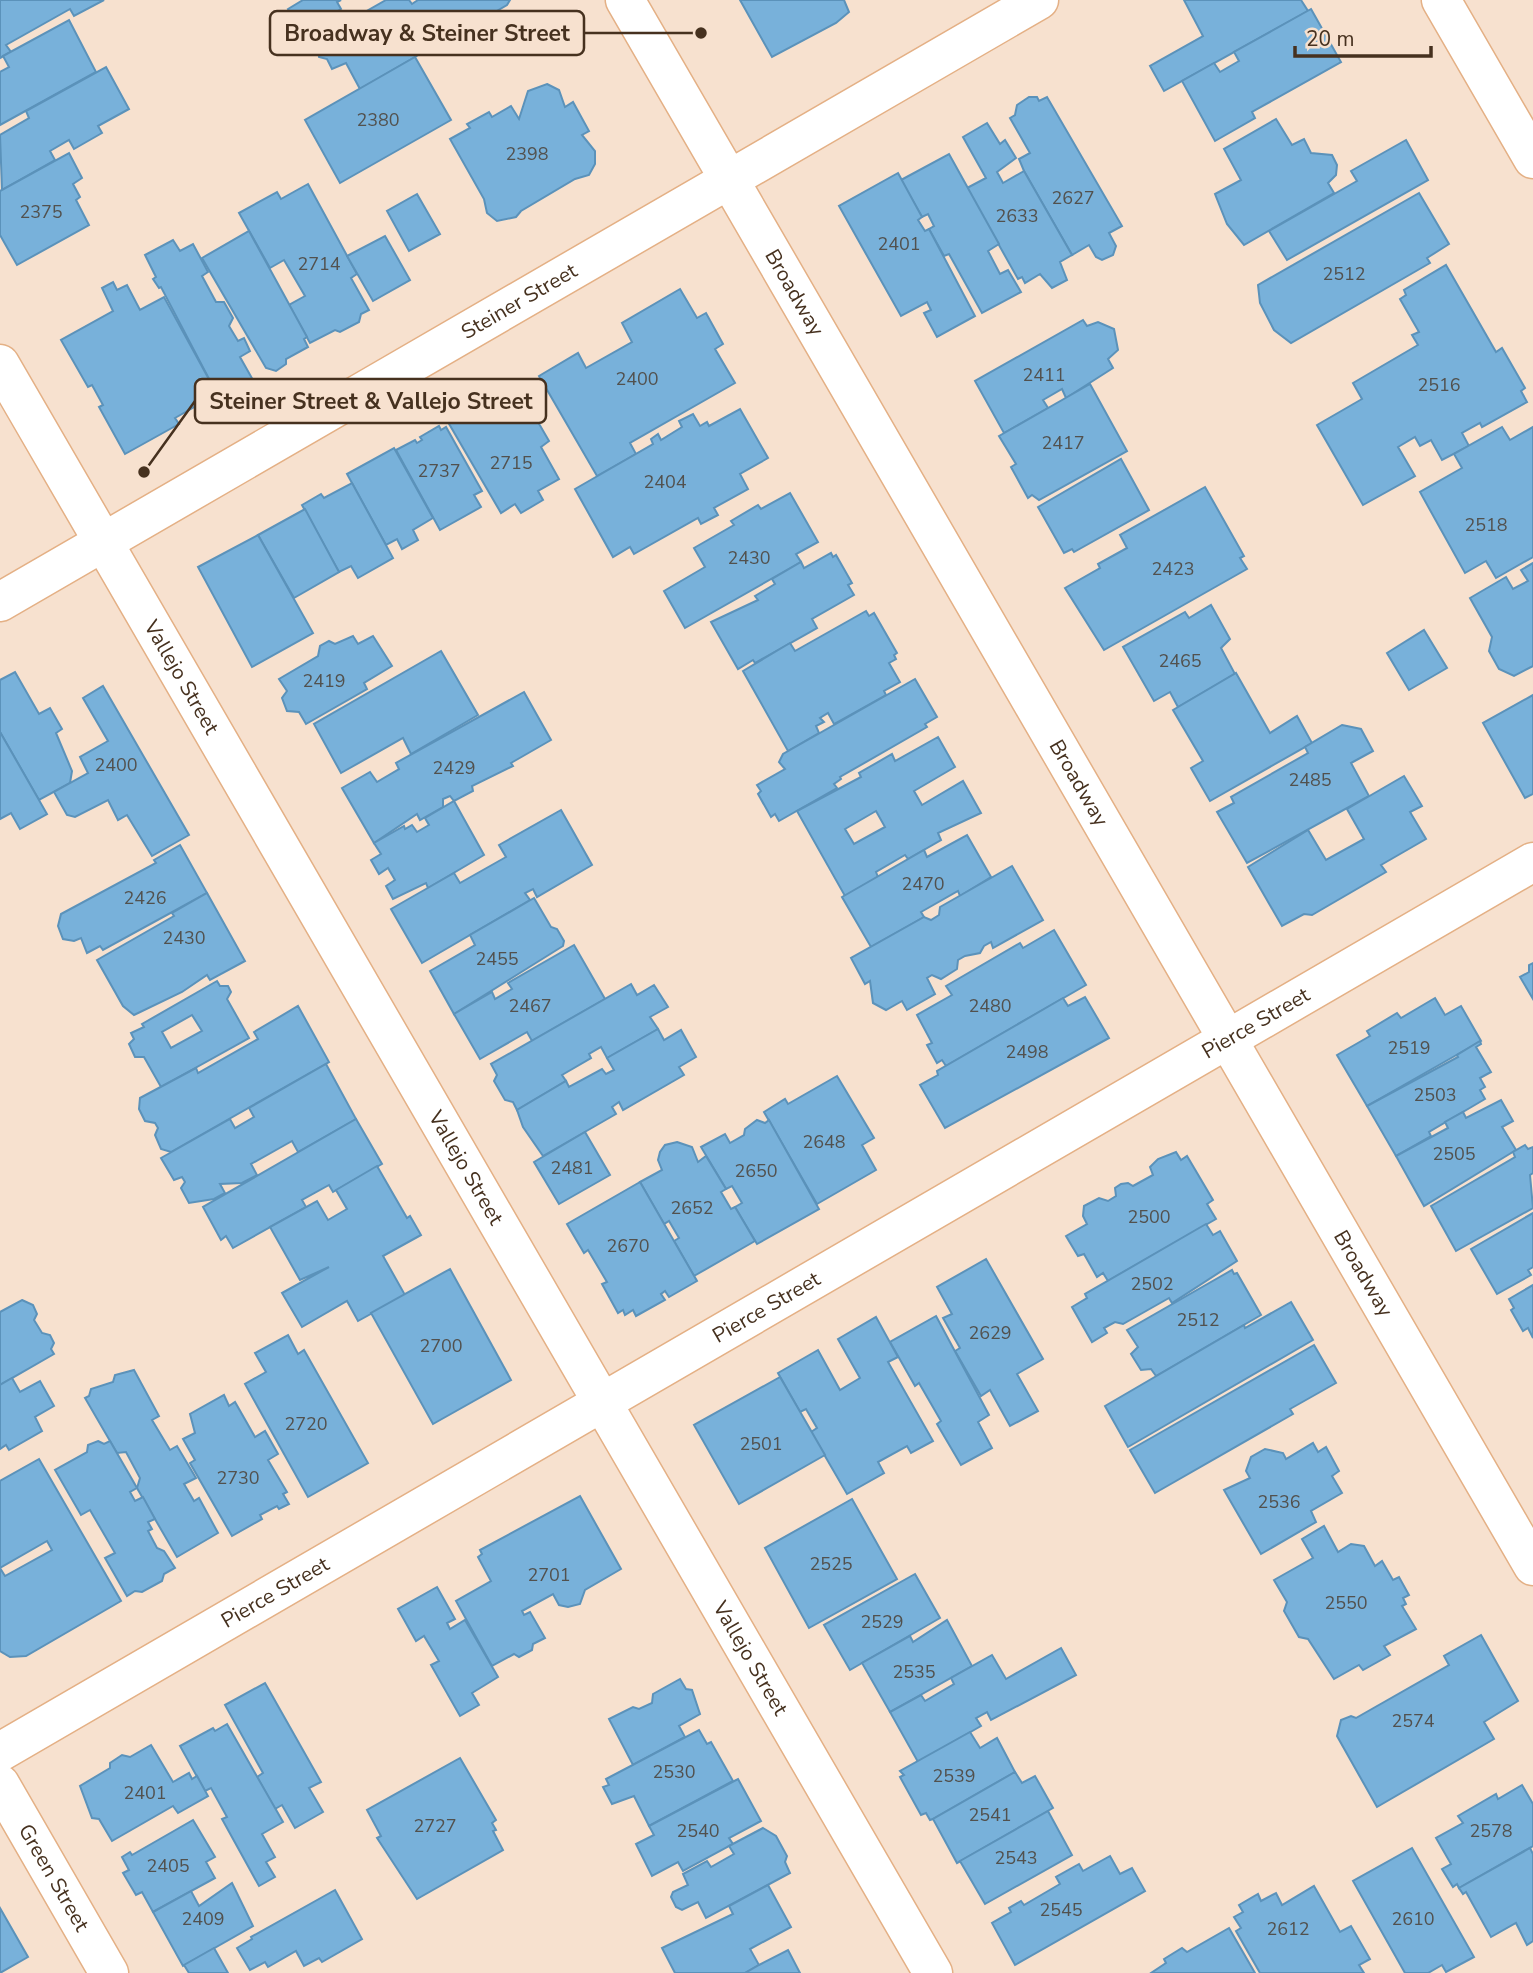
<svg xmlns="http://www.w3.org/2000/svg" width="1533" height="1973" font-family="'Nunito Sans',sans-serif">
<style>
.building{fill:#78b1da;stroke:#5b92ba;stroke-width:2;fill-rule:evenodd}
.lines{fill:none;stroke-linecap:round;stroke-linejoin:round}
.minor-casing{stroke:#e4b085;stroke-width:41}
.minor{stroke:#fff;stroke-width:38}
.labels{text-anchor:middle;stroke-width:6;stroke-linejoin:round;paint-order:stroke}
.number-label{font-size:18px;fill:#52514e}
.street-label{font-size:21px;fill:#46311f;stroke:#f7e1cf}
.leader{fill:none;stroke:#46311f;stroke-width:2.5}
.callout-dot{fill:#46311f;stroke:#f7e1cf;stroke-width:2.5}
.callout{fill:#f7e1cf;stroke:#46311f;stroke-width:2.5}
.callout-label{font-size:23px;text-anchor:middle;font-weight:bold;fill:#46311f}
</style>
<rect width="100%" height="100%" fill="#f7e1cf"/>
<g class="building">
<path d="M0 0H104L74 16 70 9 6 45 11 52 0 58Z"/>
<path d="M303 0H341L337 2 341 9 301 32 288 9Z"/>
<path d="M386 0H409L412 4 418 0H510L507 5 457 34 453 27 428 40 432 47 360 89 346 63 332 69 327 59 319 57 317 41 325 37 330 39 352 26 358 16Z"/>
<path d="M740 0H844L849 12 836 23 772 57Z"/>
<path d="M1184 0H1301L1308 11 1164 91 1150 66 1203 36Z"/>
<path d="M1311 9 1341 62 1252 112 1255 118 1215 141 1182 81 1214 63 1220 72 1239 61 1234 52Z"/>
<path d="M69 20 96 72 0 125V72L9 67 3 56Z"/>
<path d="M415 57 451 120 340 183 305 120Z"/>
<path d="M106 67 129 109 98 126 102 133 74 149 69 140 50 151 55 160 2 190 0 135 29 118 26 111Z"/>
<path d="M547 84 559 90 565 107 573 102 589 131 582 135 595 151V164L589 175 575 179 521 211 516 217 497 221 487 213 484 199 450 139 470 128 467 124 489 112 492 117 511 106 519 119 528 91Z"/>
<path d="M1029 97H1037L1039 101 1047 97 1122 226 1109 233 1116 246 1113 255 1102 260 1096 257 1089 245 1072 255 1024 171 1019 159 1030 153 1010 118 1015 115 1017 105Z"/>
<path d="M1276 119 1292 145 1304 139 1311 153 1332 155 1337 165 1336 175 1328 183 1334 193 1244 245 1227 224 1215 194 1241 180 1224 149Z"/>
<path d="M987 123 1000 144 1005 140 1016 158 997 172 1003 183 1024 171 1072 255 1060 262 1067 280 1052 288 1040 274 1025 283 1022 277 1018 279 967 188 986 178 963 137Z"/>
<path d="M1406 140 1428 180 1287 260 1269 231 1357 181 1351 171Z"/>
<path d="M69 153 82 178 73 184 80 197 76 200 89 225 17 265 0 235V191Z"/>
<path d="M949 154 999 244 988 251 1000 274 1008 270 1021 292 982 313 949 254 944 256 929 229 934 226 928 214 922 217 901 180Z"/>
<path d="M898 173 922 217 918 220 925 231 929 229 975 316 937 337 924 313 931 310 927 302 901 316 839 206Z"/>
<path d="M308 184 357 274 351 278 369 310 361 314 359 322 340 332 335 330 310 343 289 305 305 296 284 260 270 268 239 213 277 192 281 199Z"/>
<path d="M1419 193 1449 244 1427 258 1430 263 1291 343 1274 330 1260 303 1258 285Z"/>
<path d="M417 194 440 234 409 251 387 211Z"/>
<path d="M249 231 307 337 304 339 308 347 286 359V364L276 371 266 368 202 258Z"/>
<path d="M385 236 410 280 373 301 347 256Z"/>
<path d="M173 240 180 251 193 244 208 272 202 276 216 302H224L233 318 229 326 238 341 244 338 250 351 240 357 253 380 219 398 161 287 159 288 153 279 156 277 145 255Z"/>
<path d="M1446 265 1496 352 1502 348 1525 388 1521 391 1527 402 1482 427 1480 423 1462 433 1469 446 1442 460 1431 440 1420 446 1415 437 1398 447 1415 476 1363 505 1317 425 1362 399 1353 383 1418 345 1412 335 1419 332 1400 299 1406 295 1404 290Z"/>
<path d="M113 282 117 290 127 285 140 310 164 297 217 394 175 418 179 424 125 454 99 407 103 405 92 385 88 387 61 340 113 311 102 288Z"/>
<path d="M680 289 697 318 706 313 723 344 715 349 735 383 630 443 636 454 597 476 539 376 578 353 586 368 632 342 622 323Z"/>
<path d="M1083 320 1087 326 1098 322 1114 329 1118 350 1108 359 1113 368 1066 398 1062 389 1043 400 1048 408 1004 433 975 381Z"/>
<path d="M1090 384 1127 451 1039 500 1032 495 1028 498 1011 467 1016 464 999 436Z"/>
<path d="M507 388 525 420 534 415 549 441 541 447 559 479 538 491 543 500 521 513 515 504 501 513 448 422Z"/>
<path d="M740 409 768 458 740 474 748 489 714 508 718 515 701 524 698 518 634 554 630 547 613 557 575 489 653 444 651 439 658 434 661 440 682 427 679 421 693 414 700 426 707 422 709 426Z"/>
<path d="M439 426 441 430 446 427 482 491 474 495 481 507 440 530 396 450 415 440 417 443 422 440 420 437Z"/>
<path d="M1502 427 1510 440 1533 427V557L1496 578 1486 561 1465 573 1420 492 1462 468 1454 454Z"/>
<path d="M394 448 433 518 413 530 418 540 402 549 397 539 386 545 347 474Z"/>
<path d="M1121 459 1149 510 1074 552 1072 549 1064 553 1038 507Z"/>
<path d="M352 483 393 558 358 578 351 566 339 572 302 505 321 494 324 498Z"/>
<path d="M1205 487 1244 556 1240 558 1247 569 1104 650 1065 588 1100 568 1098 564 1127 548 1120 535Z"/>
<path d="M790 493 818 542 796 554 801 562 685 628 664 591 705 567 694 548 734 525 731 521 758 505 761 509Z"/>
<path d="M305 509 339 572 294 598 258 535Z"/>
<path d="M258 535 313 633 252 667 198 567Z"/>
<path d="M831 553 833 557 836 555 852 583 848 585 854 595 812 619 817 628 755 663 753 660 738 669 711 622 758 600 755 596 775 584 772 579 801 562 804 568Z"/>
<path d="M1533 563V666L1514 676 1499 669 1489 651 1492 637 1470 598 1506 577 1513 589 1528 581 1521 570Z"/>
<path d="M1211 605 1230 639 1221 648 1235 674 1178 707 1170 692 1154 701 1123 647 1185 612 1189 618Z"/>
<path d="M866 611 869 616 874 613 897 653 894 655 896 659 889 663 900 682 884 691 886 695 834 724 828 713 820 718 824 722 816 726 819 733 788 751 743 671 790 643 795 651Z"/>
<path d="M1424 630 1447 668 1409 690 1387 653Z"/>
<path d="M353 636 358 644 373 636 392 666 364 683 367 689 306 724 299 712 287 711 282 698 287 691 279 679 318 656 320 646 329 641 335 644Z"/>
<path d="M441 651 478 715 411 754 403 738 341 773 314 724Z"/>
<path d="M15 672 39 714 50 708 62 729 56 733 72 771 70 783 39 800 0 732V680Z"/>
<path d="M1236 673 1270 733 1297 716 1312 743 1210 801 1191 768 1203 761 1173 710Z"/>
<path d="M915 679 937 717 925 724 927 727 840 777 841 779 834 784 837 788 779 821 775 814 771 817 758 794 761 791 757 785 785 769 779 762 783 754Z"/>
<path d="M103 686 189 835 152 856 127 815 118 820 108 800 75 817 67 815 54 792 88 773 80 757 108 741 83 698Z"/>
<path d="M524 692 551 740 511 763 513 766 472 786 473 791 454 801 450 796 443 799V807L420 820 417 814 374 843 342 788 370 772 377 782 399 769 396 763Z"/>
<path d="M1533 695V794L1525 798 1483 723Z"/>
<path d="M1342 725 1361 729 1373 751 1351 763 1369 796 1247 863 1217 812 1234 803 1231 797 1308 753 1305 747Z"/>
<path d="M0 732 47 814 20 829 11 813 0 819Z"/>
<path d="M938 737 955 767 914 791 922 805 963 781 981 813 938 833 941 840 908 859 905 855 876 872 878 877 845 896 797 811 861 777 859 773 892 754 895 761ZM876 811 885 827 854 844 845 829Z"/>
<path d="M1404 776 1422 806 1410 812 1426 839 1381 865 1386 872 1312 915 1304 914 1282 926 1248 867 1308 830 1326 860 1364 839 1347 809Z"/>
<path d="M454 801 484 855 428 888 426 883 393 899 386 886 395 880 388 868 379 874 371 860 381 854 374 843 404 826 405 829 412 825 417 832 429 825 425 818Z"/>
<path d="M561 810 592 865 537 897 533 889 525 893 530 900 422 963 391 909 454 873 460 883 506 857 499 845Z"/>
<path d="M967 835 991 877 960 896 958 891 921 912 924 917 871 947 842 897 924 850 927 857Z"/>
<path d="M180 845 207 893 103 950 100 946 87 953 81 938 74 941 63 939 58 926 61 914 156 863 154 860Z"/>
<path d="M1012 866 1043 920 993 948 991 942 984 946 980 953 965 956 958 960 957 969 941 979 932 975 927 978 935 994 907 1010 902 1001 886 1010 873 1003 870 981 865 984 851 958 924 917 931 920 939 915 940 907Z"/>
<path d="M207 893 245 961 210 980 207 975 182 992 134 1015 123 1006 97 960 174 916 172 913Z"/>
<path d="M534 898 551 927 557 929 564 941 563 946 454 1014 430 971 475 945 470 935Z"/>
<path d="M1054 930 1086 985 946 1066 942 1060 937 1063 927 1045 932 1043 917 1015 952 995 946 986 1020 943 1023 948Z"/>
<path d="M574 945 605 999 532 1041 527 1032 480 1059 454 1014 492 992 495 999 512 989 508 983Z"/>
<path d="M1533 963V999L1520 977 1529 972V965Z"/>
<path d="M217 981 220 986H228L231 992 227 999 249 1038 161 1087 144 1057H135L129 1044 134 1039 131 1033 144 1027 142 1024ZM192 1015 202 1031 171 1048 162 1032Z"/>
<path d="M631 984 637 995 654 985 668 1007 650 1017 658 1029 607 1058 601 1047 589 1054 591 1058 562 1075 566 1081 517 1110 513 1102 505 1100 494 1081 497 1075 491 1064Z"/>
<path d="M1085 997 1109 1038 945 1128 920 1085 938 1075 937 1071 1063 998 1068 1006Z"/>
<path d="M1435 998 1445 1015 1461 1006 1481 1041 1367 1106 1337 1055 1370 1036 1367 1031 1397 1013 1401 1018Z"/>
<path d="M298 1006 329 1062 171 1152 161 1149 155 1135 158 1128 155 1123 145 1121 139 1109 140 1098 196 1068 198 1073 258 1039 254 1032Z"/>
<path d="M658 1029 664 1040 681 1030 696 1057 679 1067 684 1075 623 1110 619 1102 612 1107 616 1114 543 1156 523 1127 517 1110 566 1081 569 1087 602 1069 606 1074 614 1070 607 1058Z"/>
<path d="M1480 1041 1481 1044 1476 1047 1491 1072 1480 1078 1485 1087 1480 1090 1485 1099 1429 1132 1431 1136 1396 1156 1367 1106 1458 1057 1457 1055Z"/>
<path d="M326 1064 356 1119 298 1152 292 1141 251 1164 257 1175 242 1183 220 1184 225 1193 214 1199 189 1203 181 1188 185 1182 182 1177 174 1180 161 1158 230 1119 235 1128 254 1117 249 1108Z"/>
<path d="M837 1076 874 1138 862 1145 876 1170 817 1204 764 1112 785 1099 788 1104Z"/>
<path d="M1501 1100 1513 1121 1502 1127 1516 1150 1424 1206 1396 1156 1448 1128 1445 1122 1463 1112 1466 1118Z"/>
<path d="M356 1119 382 1164 333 1192 329 1185 302 1200 306 1207 233 1248 226 1236 221 1240 203 1207Z"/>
<path d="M757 1120 765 1123 769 1120 819 1209 757 1244 735 1207 742 1203 732 1186 726 1189 701 1147 725 1134 730 1143 744 1135 745 1129Z"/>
<path d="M585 1132 610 1175 559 1204 534 1162Z"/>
<path d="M677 1142 692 1147 698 1162 706 1156 726 1189 721 1192 731 1209 735 1207 755 1241 694 1276 674 1241 679 1238 669 1221 664 1224 640 1182 662 1170 658 1160 660 1152 665 1145Z"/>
<path d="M1525 1145 1528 1149 1533 1147V1173L1530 1175 1533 1208 1456 1251 1431 1206 1515 1157 1513 1152Z"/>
<path d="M1176 1152 1181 1160 1187 1156 1213 1200 1207 1204 1216 1219 1108 1281 1103 1273 1097 1277 1084 1254 1078 1256 1066 1236 1087 1224 1083 1216 1084 1206 1099 1198 1108 1201 1116 1196 1115 1188 1121 1184 1128 1183 1133 1186 1153 1175 1150 1167 1158 1159Z"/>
<path d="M377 1166 407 1218 410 1216 421 1235 383 1256 405 1295 358 1321 347 1301 302 1327 282 1293 329 1267 300 1280 270 1227 317 1201 328 1220 347 1209 336 1190Z"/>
<path d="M640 1182 697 1281 669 1297 665 1291 661 1294 665 1300 636 1316 633 1310 625 1315 623 1310 618 1313 602 1284 607 1282 588 1250 584 1253 567 1224Z"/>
<path d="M1533 1213V1267L1528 1270 1531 1275 1497 1294 1471 1249Z"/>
<path d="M1206 1224 1213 1235 1220 1231 1237 1261 1172 1303 1169 1298 1123 1324 1115 1322 1104 1328 1107 1333 1092 1342 1072 1307 1087 1298 1085 1294Z"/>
<path d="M986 1259 1043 1359 1017 1374 1038 1411 1010 1426 990 1390 981 1396 955 1351 960 1348 943 1318 952 1314 937 1287Z"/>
<path d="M450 1269 511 1380 433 1424 371 1313Z"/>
<path d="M1232 1270 1234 1274 1237 1273 1261 1315 1156 1376 1151 1369 1141 1370 1131 1354 1138 1347 1127 1330Z"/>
<path d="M1533 1285V1338L1528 1328 1523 1331 1511 1310 1514 1308 1509 1299Z"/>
<path d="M22 1300 33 1305 37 1314 34 1320 42 1333 50 1335 54 1343 51 1349 54 1354 0 1385V1312Z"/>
<path d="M1291 1302 1313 1340 1128 1447 1105 1406 1244 1325 1245 1328Z"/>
<path d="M936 1316 989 1415 978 1422 992 1448 961 1465 937 1424 941 1421 919 1383 915 1386 890 1342Z"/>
<path d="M876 1317 898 1357 888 1362 933 1441 911 1453 907 1446 878 1462 884 1473 847 1494 811 1432 817 1428 806 1409 800 1412 778 1373 818 1350 840 1390 860 1378 838 1339Z"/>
<path d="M288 1335 298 1354 304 1350 368 1463 308 1497 245 1384 266 1372 255 1353Z"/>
<path d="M1314 1345 1336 1383 1290 1409 1293 1414 1155 1493 1130 1450Z"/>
<path d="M134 1370 159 1416 152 1420 170 1450 177 1446 196 1478 184 1484 194 1501 199 1498 218 1533 177 1557 137 1488 140 1478 126 1452 117 1453 85 1398 89 1396 91 1389 113 1382 115 1375Z"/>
<path d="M780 1377 825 1455 739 1504 694 1425Z"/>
<path d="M12 1378 20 1392 40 1381 54 1406 35 1417 42 1431 9 1450 6 1445 0 1449V1385Z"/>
<path d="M224 1395 229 1406 235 1402 255 1437 265 1431 278 1454 268 1460 287 1492 283 1494 289 1504 279 1509 277 1506 260 1515 262 1519 232 1536 190 1463 195 1460 183 1439 195 1433 190 1414Z"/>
<path d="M98 1441 104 1444 110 1441 137 1488 130 1492 135 1501 143 1497 155 1519 148 1522 152 1529 148 1531 157 1548 164 1551 175 1568 164 1574 162 1581 142 1592 135 1591 127 1596 105 1558 115 1553 90 1510 81 1515 55 1470 87 1452 88 1445Z"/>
<path d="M1313 1443 1318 1452 1326 1447 1339 1471 1332 1476 1342 1493 1311 1511 1316 1522 1261 1554 1224 1490 1250 1478 1246 1471 1251 1457 1265 1449 1283 1453 1286 1459Z"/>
<path d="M39 1459 121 1601 26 1656 10 1657 0 1651V1481ZM47 1541 52 1550 5 1576 0 1568Z"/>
<path d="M580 1496 621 1569 585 1590 580 1604 568 1607 559 1605 553 1594 522 1611 524 1615 530 1612 545 1638 533 1644 532 1650 519 1657 514 1654 492 1666 456 1601 491 1581 478 1557 482 1554 480 1550Z"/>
<path d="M852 1499 897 1579 809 1628 765 1548Z"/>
<path d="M1324 1526 1338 1552 1351 1544 1364 1546 1375 1566 1382 1561 1393 1580 1399 1577 1409 1595 1403 1598 1406 1604 1402 1606 1416 1629 1384 1646 1390 1655 1363 1670 1359 1665 1334 1679 1308 1639 1299 1637 1284 1611 1287 1602 1274 1580 1313 1558 1302 1539Z"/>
<path d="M915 1574 940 1618 850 1670 824 1625Z"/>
<path d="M437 1587 455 1619 447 1623 450 1629 465 1620 498 1677 472 1693 479 1705 460 1716 431 1665 439 1661 424 1636 416 1641 398 1609Z"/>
<path d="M947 1620 972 1666 890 1712 862 1663 910 1636 913 1642Z"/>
<path d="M1481 1635 1518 1701 1484 1722 1494 1739 1377 1807 1337 1736 1341 1720 1351 1716 1356 1718 1449 1665 1444 1656Z"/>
<path d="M1061 1648 1076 1675 991 1720 987 1712 976 1718 981 1726 918 1762 890 1712 921 1695 925 1701 954 1684 951 1678 992 1655 1006 1679Z"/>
<path d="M680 1679 686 1689 692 1690 700 1714 679 1726 685 1737 633 1765 609 1719 633 1707 639 1709 652 1703 653 1694Z"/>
<path d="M265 1683 321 1782 309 1788 323 1812 295 1828 282 1805 275 1809 257 1777 263 1773 225 1705Z"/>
<path d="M227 1724 283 1822 262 1834 275 1857 266 1862 275 1877 259 1886 222 1819 227 1817 211 1788 205 1791 180 1746 213 1728 215 1731Z"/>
<path d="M699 1730 707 1744 711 1742 733 1781 649 1826 634 1796 612 1804 603 1787 609 1785 606 1779Z"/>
<path d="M970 1732 980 1748 997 1738 1015 1772 933 1819 930 1820 926 1813 921 1815 900 1777 904 1775 900 1771Z"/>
<path d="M151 1745 173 1782 189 1773 192 1779 197 1776 208 1796 178 1813 173 1806 112 1841 99 1819 92 1818 80 1786 110 1768V1763L122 1755 130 1757Z"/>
<path d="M460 1758 496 1820 492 1823 496 1830 493 1831 503 1850 417 1899 377 1838 381 1836 367 1810Z"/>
<path d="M1015 1772 1022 1783 1035 1776 1053 1808 957 1863 933 1819Z"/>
<path d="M738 1779 761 1821 729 1838 733 1844 683 1871 678 1862 652 1876 636 1844 654 1835 649 1826Z"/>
<path d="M1522 1785 1533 1804V1846L1459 1888 1457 1884 1453 1887 1442 1869 1451 1864 1436 1838 1463 1823 1458 1816 1496 1794 1498 1799Z"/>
<path d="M1048 1811 1072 1855 985 1904 960 1861Z"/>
<path d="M193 1820 215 1857 206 1862 215 1878 153 1912 142 1892 136 1895 123 1873 129 1870 122 1857 130 1852 132 1855Z"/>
<path d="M763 1828 776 1836 787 1856 785 1862 790 1873 706 1918 698 1902 682 1910 676 1907 671 1897 673 1892 688 1885 683 1874 707 1861 711 1867 734 1854 729 1846Z"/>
<path d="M1412 1848 1474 1957 1446 1972 1442 1965 1428 1973H1405L1353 1881Z"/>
<path d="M1530 1848 1533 1854V1941L1527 1945 1516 1923 1491 1937 1466 1892 1463 1894 1459 1888Z"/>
<path d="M1110 1856 1120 1874 1132 1868 1145 1891 1015 1965 992 1923 1011 1912 1009 1908 1021 1901 1024 1905 1060 1884 1056 1877 1079 1864 1083 1871Z"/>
<path d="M232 1883 253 1926 183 1966 153 1912 191 1891 199 1906Z"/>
<path d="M768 1885 791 1927 750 1949 759 1965 745 1973H675L662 1948 733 1914 729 1906Z"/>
<path d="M1314 1886 1340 1932 1351 1926 1370 1959 1359 1965 1364 1973H1260L1236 1931 1241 1928 1234 1917 1243 1912 1239 1905 1258 1894 1261 1901 1276 1893 1282 1905Z"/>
<path d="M335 1890 362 1939 322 1962 319 1958 304 1966 296 1951 268 1967 265 1962 250 1970 237 1948 252 1939 251 1937Z"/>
<path d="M0 1908 28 1957 0 1973Z"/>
<path d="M1229 1928 1255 1973H1151L1166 1963 1164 1959 1182 1948 1187 1952Z"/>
<path d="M214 1948 228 1973H189L184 1965Z"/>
<path d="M788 1950 800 1973H745L759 1965Z"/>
</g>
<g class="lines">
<defs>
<g id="minor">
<path id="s1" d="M625 0 1533 1566"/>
<path d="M1441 0 1533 159"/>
<path id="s2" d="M0 364 933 1973"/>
<path id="s3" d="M0 602 1039 0"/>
<path id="s4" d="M0 1752 1533 862"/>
<path id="s5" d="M0 1784 109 1973"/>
</g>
</defs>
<use href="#minor" class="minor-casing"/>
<use href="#minor" class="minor"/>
</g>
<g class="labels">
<g class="number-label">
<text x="378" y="126">2380</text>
<text x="527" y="160">2398</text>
<text x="1073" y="204">2627</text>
<text x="41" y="218">2375</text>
<text x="1017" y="222">2633</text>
<text x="899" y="250">2401</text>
<text x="319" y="270">2714</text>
<text x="1344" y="280">2512</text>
<text x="1044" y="381">2411</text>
<text x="637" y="385">2400</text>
<text x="1439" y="391">2516</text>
<text x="1063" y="449">2417</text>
<text x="511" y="469">2715</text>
<text x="439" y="477">2737</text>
<text x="665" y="488">2404</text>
<text x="1486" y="531">2518</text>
<text x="749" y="564">2430</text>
<text x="1173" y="575">2423</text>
<text x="1180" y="667">2465</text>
<text x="324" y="687">2419</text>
<text x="116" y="771">2400</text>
<text x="454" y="774">2429</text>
<text x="1310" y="786">2485</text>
<text x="923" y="890">2470</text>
<text x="145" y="904">2426</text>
<text x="184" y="944">2430</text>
<text x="497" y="965">2455</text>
<text x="530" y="1012">2467</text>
<text x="990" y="1012">2480</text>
<text x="1409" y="1054">2519</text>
<text x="1027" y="1058">2498</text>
<text x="1435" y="1101">2503</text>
<text x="824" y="1148">2648</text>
<text x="1454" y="1160">2505</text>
<text x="572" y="1174">2481</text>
<text x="756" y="1177">2650</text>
<text x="692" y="1214">2652</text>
<text x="1149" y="1223">2500</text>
<text x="628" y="1252">2670</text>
<text x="1152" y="1290">2502</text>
<text x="1198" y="1326">2512</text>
<text x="990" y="1339">2629</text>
<text x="441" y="1352">2700</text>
<text x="306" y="1430">2720</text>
<text x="761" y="1450">2501</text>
<text x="238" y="1484">2730</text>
<text x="1279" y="1508">2536</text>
<text x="831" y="1570">2525</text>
<text x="549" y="1581">2701</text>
<text x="1346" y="1609">2550</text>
<text x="882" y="1628">2529</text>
<text x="914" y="1678">2535</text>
<text x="1413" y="1727">2574</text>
<text x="674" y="1778">2530</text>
<text x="954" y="1782">2539</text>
<text x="145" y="1799">2401</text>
<text x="990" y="1821">2541</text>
<text x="435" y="1832">2727</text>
<text x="698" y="1837">2540</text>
<text x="1491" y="1837">2578</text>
<text x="1016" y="1864">2543</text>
<text x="168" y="1872">2405</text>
<text x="1061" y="1916">2545</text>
<text x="203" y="1925">2409</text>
<text x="1413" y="1925">2610</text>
<text x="1288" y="1935">2612</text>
</g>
<g class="street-label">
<text dy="7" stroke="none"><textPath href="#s1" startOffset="338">Broadway</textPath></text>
<text dy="7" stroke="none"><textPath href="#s3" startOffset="600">Steiner Street</textPath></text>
<text dy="7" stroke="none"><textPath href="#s2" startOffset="362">Vallejo Street</textPath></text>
<text dy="7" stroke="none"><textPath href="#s1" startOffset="905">Broadway</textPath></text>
<text dy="7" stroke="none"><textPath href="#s4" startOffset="1452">Pierce Street</textPath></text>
<text dy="7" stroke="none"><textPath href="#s2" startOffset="929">Vallejo Street</textPath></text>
<text dy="7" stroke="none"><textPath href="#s1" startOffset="1472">Broadway</textPath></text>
<text dy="7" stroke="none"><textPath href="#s4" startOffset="886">Pierce Street</textPath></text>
<text dy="7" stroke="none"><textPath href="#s4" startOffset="318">Pierce Street</textPath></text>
<text dy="7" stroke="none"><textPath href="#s2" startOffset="1496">Vallejo Street</textPath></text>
<text dy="7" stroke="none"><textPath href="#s5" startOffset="108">Green Street</textPath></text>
</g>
</g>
<path class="leader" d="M701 33L584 33M144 472L195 401"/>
<g class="callout-dot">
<circle cx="701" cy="33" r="7"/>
<circle cx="144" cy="472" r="7"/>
</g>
<g class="callout">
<rect x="270" y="11" width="314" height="44" rx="7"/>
<rect x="195" y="379" width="351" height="44" rx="7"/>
</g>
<g class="callout-label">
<text x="427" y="41">Broadway &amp; Steiner Street</text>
<text x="371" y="409">Steiner Street &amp; Vallejo Street</text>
</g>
<path d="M1295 46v10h136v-10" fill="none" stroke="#46311f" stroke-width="3.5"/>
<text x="1306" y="46" font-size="21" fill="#46311f" stroke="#f7e1cf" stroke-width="5" paint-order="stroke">20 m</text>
</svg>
